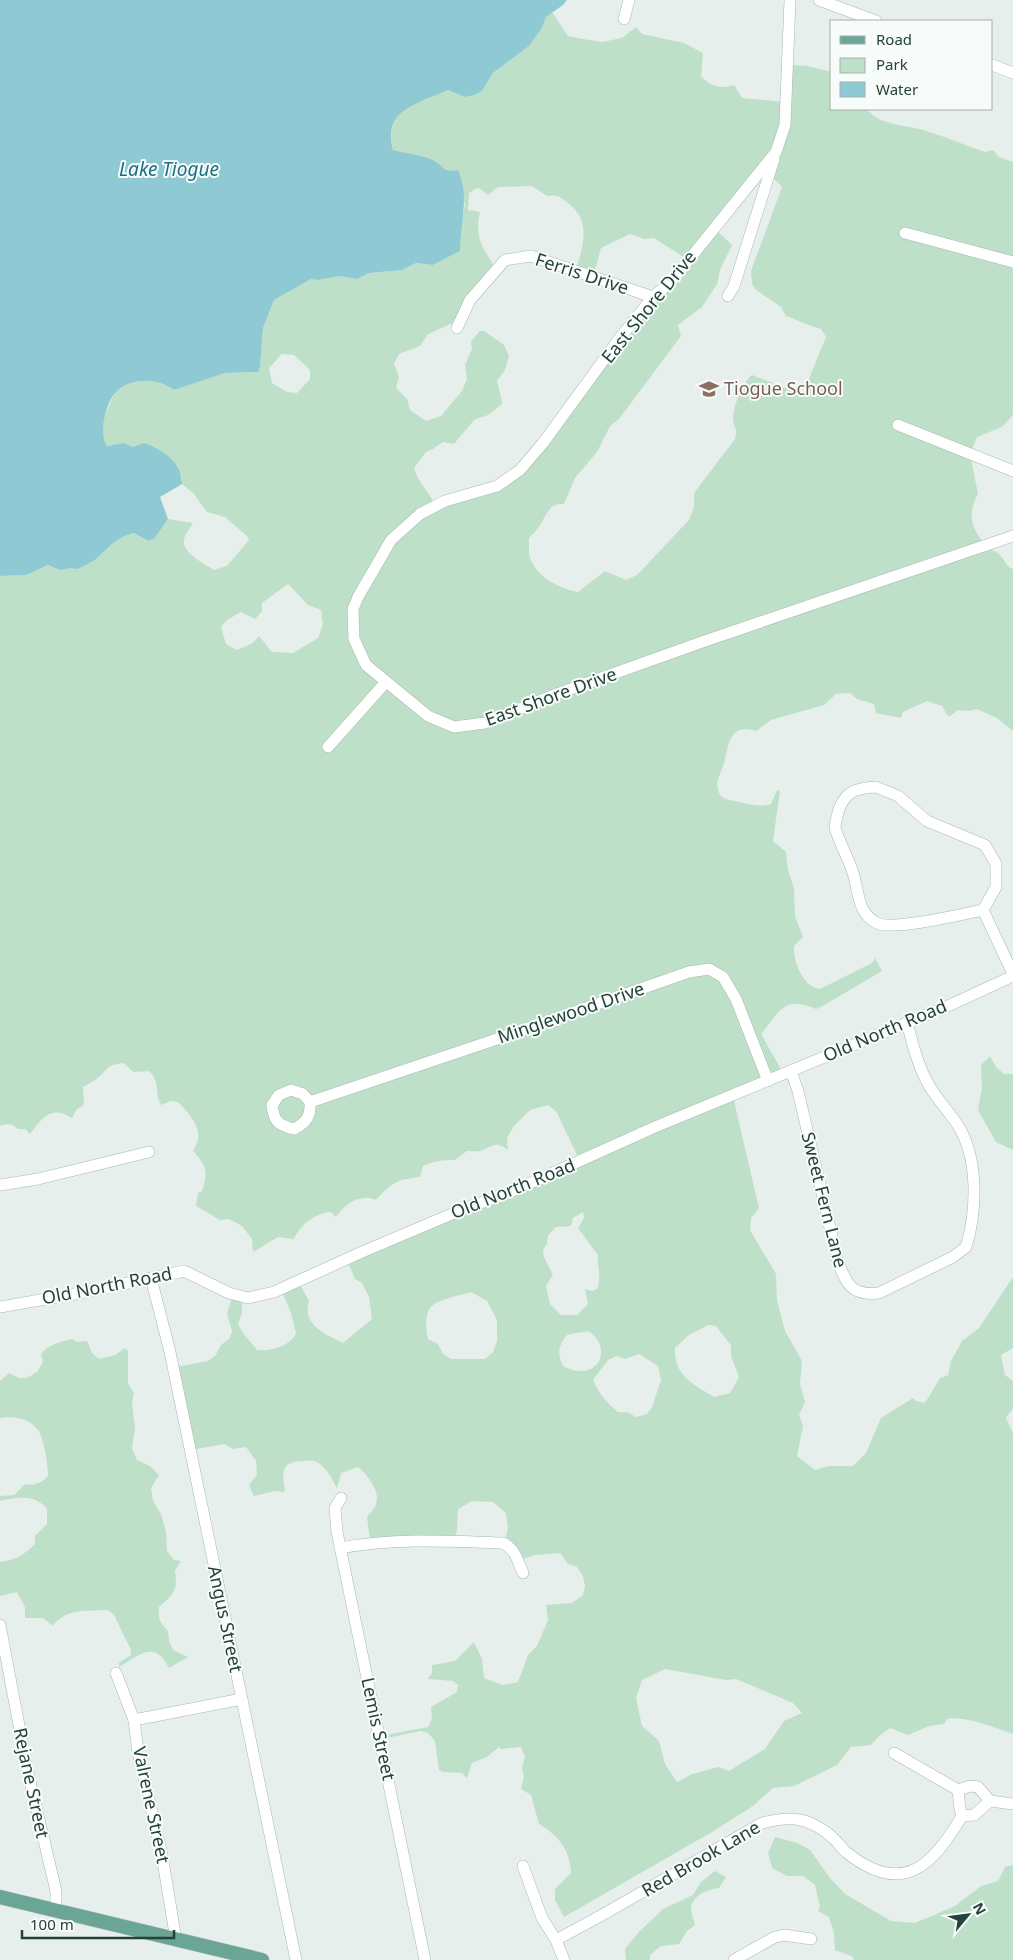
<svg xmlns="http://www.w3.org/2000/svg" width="1013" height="1960" font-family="'Noto Sans',sans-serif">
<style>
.green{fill:#bfe0c8;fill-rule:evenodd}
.water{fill:#8ec9d4}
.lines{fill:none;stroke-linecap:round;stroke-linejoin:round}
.minor-casing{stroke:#a8b8b2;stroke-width:12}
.major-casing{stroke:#c2cac8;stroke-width:15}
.minor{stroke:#fff;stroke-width:11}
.major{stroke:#6aa596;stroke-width:14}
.labels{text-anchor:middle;stroke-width:4;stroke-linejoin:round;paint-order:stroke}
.street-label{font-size:18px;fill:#24423a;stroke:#f7fbf9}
.education-label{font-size:18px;fill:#785e54;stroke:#f7fbf9;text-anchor:start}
.water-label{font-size:19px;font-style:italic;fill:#1c6f80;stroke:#f7fbf9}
</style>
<rect width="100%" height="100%" fill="#e6efeb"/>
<g class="green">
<path d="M552 12 568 36 583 39 602 42 622 38 636 27 642 34 684 43 703 53 701 76C711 87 720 89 734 85L742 98 786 102 790 65 807 66 832 72V109H867C878 125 905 125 923 130 944 136 964 145 985 152L993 150 999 157 1013 162V415L1002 427 977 437 970 454 978 494C966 515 972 530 987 547 991 551 997 551 1000 555 1005 560 1006 567 1013 569V731L997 718 977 709 970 711 958 710 950 716 947 715 942 706 927 701 903 712 901 718 876 713 874 704 857 699 850 693 836 694 824 705 771 720 756 731C729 723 729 745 724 763 721 774 714 782 719 793 723 801 737 801 744 803 754 805 761 807 771 804L777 790 780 791 773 841 786 852 788 870 794 888 795 916 803 937 794 946C793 962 803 987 820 989L872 963 875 958 882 971 821 1007 816 1009C784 995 780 1011 761 1034L782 1071 732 1092 759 1208 751 1218 750 1230 776 1274 777 1300 785 1331 802 1361 800 1384 805 1402 799 1415 803 1426 797 1456 815 1470 829 1466H853L866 1453 881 1418 913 1398 916 1401 925 1403 940 1378 948 1375 951 1361 962 1341 979 1328 1013 1277V1348L1001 1355 1005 1375 1013 1381V1408L1006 1418 1013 1433V1734C997 1728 962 1715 947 1719L944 1724 929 1726 908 1735 890 1728 879 1736 871 1745 851 1747 837 1765 794 1786 773 1788 753 1806 712 1832 564 1917 555 1900V1889L571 1873C570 1850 559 1836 539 1824L531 1795 521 1789 524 1777 522 1768 525 1757 521 1747 501 1749 499 1747 487 1757 472 1763 467 1778 462 1773 444 1772 439 1770 435 1741 428 1733 420 1731 382 1739 381 1736 428 1727 432 1719 431 1707 457 1692 458 1685 453 1681 428 1679 432 1673V1665L455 1661 474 1642 482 1659 484 1678 502 1685 518 1682 528 1655 537 1646 548 1620 546 1605 572 1603 583 1595 585 1586 583 1576 577 1567 568 1564 560 1553 534 1555 513 1563 504 1544 508 1528 506 1513 493 1502 472 1501 458 1509 457 1530 454 1540H370L367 1517C369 1513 375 1509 376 1504 381 1492 367 1474 358 1467L341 1473 337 1488C332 1479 325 1464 314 1461 311 1460 305 1461 302 1461 279 1462 283 1474 285 1492L274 1491 254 1496 249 1485 257 1475 256 1461 246 1447 233 1449 224 1444 191 1450 175 1367 208 1361 215 1356 221 1345 230 1338 232 1331 227 1314 233 1294 242 1299V1313L238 1324 243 1333 257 1350C272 1351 288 1347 296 1334L291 1313 281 1289 298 1281 309 1301C301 1325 327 1335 343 1343L372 1319 369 1297 362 1283 355 1279 347 1260 579 1159 556 1111 548 1105 530 1110 514 1126 507 1138 508 1150C495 1140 493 1147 480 1151 476 1152 471 1151 467 1151L455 1160C442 1160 434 1161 423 1166L420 1177C396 1180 392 1182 376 1200 361 1193 344 1204 336 1217L331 1212C315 1213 300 1225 294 1239L278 1237 253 1252 252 1239 242 1226 229 1219 220 1220 196 1206 198 1193 202 1191C208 1173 207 1165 193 1151 206 1131 192 1117 178 1102L171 1101 161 1105C154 1092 161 1083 149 1071L133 1072 124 1063C109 1065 110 1066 100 1076 96 1080 88 1084 83 1087L84 1105 77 1109 72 1118C51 1105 43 1117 30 1134L25 1129H18C13 1124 7 1123 0 1126V576L26 575 48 565 60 570 95 560 112 544 122 537 135 533 147 541 155 538 168 519 193 523C191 527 187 532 185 536 178 552 204 563 214 570L227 566 249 540 247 536 225 517 207 512 193 493 182 484V476L133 447 124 443 107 446C100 437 102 423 106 413 109 407 112 397 116 392 133 377 157 378 174 390L225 373 257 372 260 367 263 328 274 300 311 279 318 280 339 276 357 279 369 273 402 270 416 263 433 265 460 251V233L465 204 451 171 443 170 434 160 393 150C383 108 418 104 448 90L466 97 482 91 493 73 529 46 542 28 546 17ZM764 169 782 187 751 271 752 284 756 290 781 307 786 316C798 320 809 326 821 329L826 337 804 391 799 393 752 375C743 381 732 409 733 420 734 429 738 426 735 439L694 493V507L689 520 637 575 626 580 605 571 578 592C559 589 533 575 529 554 529 549 529 543 529 538 533 534 537 530 540 525 547 514 549 503 564 504L575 478 597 452 610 426 619 419 681 336 678 325 702 307 717 284 720 270 732 245 714 228ZM532 186 547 196C556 194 561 197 568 203 592 221 583 246 576 270L594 274 601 248 630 234 644 239 654 238 685 258 521 469 485 489 436 505C429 493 417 480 414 468L426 452 433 449 443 442 454 444 474 420 488 415 502 404V401L497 381 505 370 509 356 504 345 484 331H480L471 341 472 349 465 365 467 379 462 391 441 416 426 421 410 410 407 399 396 388 399 377 394 364 399 354 420 346 428 334 462 319 496 269C483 248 474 238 480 212L468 210 469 193 475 189 479 188 488 195 498 187ZM282 354 294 355 310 370V379L297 393 287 392 272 383 269 368ZM288 584 308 605 321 610 323 624 318 638 293 653 272 652 259 636 253 643 237 650 226 644 221 627 227 620 241 612 255 619 262 611V603ZM583 1212 584 1218 578 1228 598 1255C597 1267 602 1278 597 1289L592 1291 585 1289 588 1304 577 1315H561L550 1304 546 1286 553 1275 544 1257 543 1250 547 1244 548 1235 556 1227 571 1226 573 1218ZM471 1292 487 1301 497 1320V1341L493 1352 485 1359H451L443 1354 438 1344 428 1339C426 1330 424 1311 433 1305 441 1299 461 1295 471 1292ZM708 1325 716 1326 731 1345V1356L739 1377 730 1393 714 1397C693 1384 674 1376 675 1348L689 1335ZM588 1331C616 1349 596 1384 563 1366 557 1354 558 1346 567 1335ZM639 1354 658 1366 661 1380 652 1407 647 1414 636 1417 627 1412H618C607 1403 599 1394 593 1380L608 1360 617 1356 625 1359ZM665 1669 726 1680 736 1679 793 1703 802 1713 784 1721 765 1749 729 1771 718 1767 692 1774 677 1782 665 1764 659 1741 642 1726 636 1698 642 1680Z"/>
<path d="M990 1056 996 1067 1004 1074H1013V1150L996 1142 978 1110 982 1087 981 1065Z"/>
<path d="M72 1339 78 1342 87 1341 92 1353 99 1359 115 1355 125 1348 128 1351V1383L134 1393 132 1403 135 1428 132 1448 137 1460 150 1466 159 1475 151 1488 153 1501 161 1514 166 1532 167 1551 174 1560 181 1561 175 1571C178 1591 174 1593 159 1607 158 1619 160 1623 168 1631L169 1641 173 1650 188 1657 169 1668C155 1639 139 1655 119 1667V1663L131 1655V1650L114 1615 108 1610C89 1611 65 1608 53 1626L43 1618H25V1607L17 1592 0 1596V1562C15 1560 24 1555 35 1544V1536L47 1524V1509C36 1494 17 1497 0 1501V1496L14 1495 25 1484C35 1486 41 1483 48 1476 48 1465 44 1437 37 1429 29 1418 12 1416 0 1418V1381L9 1373 19 1378H27L37 1372 43 1362 41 1354C49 1344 60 1342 72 1339Z"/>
<path d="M775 1837 797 1843 810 1850 830 1878 845 1894 891 1921 915 1923 955 1906 981 1886 998 1881 1005 1867 1013 1865V1960H854L852 1956 834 1950 835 1949 834 1933 829 1917 818 1911 820 1907 815 1885 803 1876H787L772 1868 768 1853Z"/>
<path d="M715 1871 726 1877 719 1888C708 1890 692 1894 691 1909 691 1913 694 1920 695 1925L687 1931 679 1944 661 1946 650 1955V1960H626L625 1949 638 1933 663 1909 693 1895 701 1882Z"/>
</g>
<path class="water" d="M0 0H567L563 5 546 17 542 28 529 46 493 73 482 91 474 95 465 97 448 90C418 104 382 109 393 150 405 153 421 155 433 160 444 166 442 173 458 170 470 196 460 223 460 251L433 265 416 263 402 270 369 273 357 279 339 276 318 280 311 279 274 300 263 328 260 367 258 372 225 373 174 390C157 378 132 377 116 392 106 402 98 435 107 446L124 443 133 447 144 443C163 450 182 462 182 484L160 497 168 519 155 538 148 541 134 533 122 537 112 544 95 560 78 569 71 568 60 570 48 565 26 575 0 576Z"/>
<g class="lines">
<defs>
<g id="minor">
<path d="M790 0 785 125 776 152 671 282 653 297 619 339 543 443 520 470 497 486 445 501 420 514 391 540 358 597 353 609 354 639 366 665 428 716 454 727 485 723 554 695 702 642 1013 536"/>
<path d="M819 0 876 21"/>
<path d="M624 19 629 0"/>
<path d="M992 65 1013 73"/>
<path d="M905 233 1013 262"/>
<path d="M728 296 734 286 774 159"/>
<path d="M457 328 470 300 505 260 531 256 653 297"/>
<path d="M898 425 1013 471"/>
<path d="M328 747 386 682"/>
<path d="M876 787 898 796 927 821 985 845 996 864V887L983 910C963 914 893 931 877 923 856 913 859 888 852 870 849 860 836 835 835 827 835 824 837 819 837 816 843 793 853 788 876 787Z"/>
<path d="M983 910 1013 974"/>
<path d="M791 1071 798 1091 838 1262C847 1285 852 1296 879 1293L953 1257 966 1247C977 1211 979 1157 957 1124 947 1109 934 1096 926 1080 917 1062 912 1042 907 1022"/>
<path d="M310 1102 303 1094 291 1090 279 1095 272 1105C274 1122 278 1125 294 1129 306 1123 311 1116 310 1102L491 1041 689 972 709 969 723 977 736 999 768 1081"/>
<path d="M0 1185 38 1179 149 1152"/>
<path d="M151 1278 170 1352 296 1960"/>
<path d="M0 1307 91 1291 184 1271 229 1293 248 1298 274 1292 362 1252 466 1208 506 1194 655 1127 948 1006 1013 976"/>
<path d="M341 1498 335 1508 337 1532 425 1960"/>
<path d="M340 1548C396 1538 447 1541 503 1543 515 1549 518 1561 523 1573"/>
<path d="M0 1625 28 1773 56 1891V1911"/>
<path d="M116 1673 134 1720 138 1752 162 1855 176 1940"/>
<path d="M134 1720 242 1699"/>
<path d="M894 1753 958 1790 970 1786 978 1787 990 1801 974 1815 962 1816 960 1809 958 1790"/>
<path d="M990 1801 1013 1804"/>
<path d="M523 1866 542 1918 556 1940 564 1960"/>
<path d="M556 1940 604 1914 762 1823C774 1820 788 1817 800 1820 811 1822 825 1830 833 1838 838 1842 841 1848 846 1852 902 1897 932 1867 962 1816"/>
<path d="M734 1960 775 1937 784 1935 811 1939"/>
</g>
<path id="major" d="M0 1897 262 1960"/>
</defs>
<use href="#minor" class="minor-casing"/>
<use href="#major" class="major-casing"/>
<use href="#minor" class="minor"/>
<use href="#major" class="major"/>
</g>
<defs>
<symbol id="school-bare" viewBox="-9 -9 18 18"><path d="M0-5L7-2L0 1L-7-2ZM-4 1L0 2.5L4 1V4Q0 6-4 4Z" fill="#8d6e63" stroke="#f7fbf9" stroke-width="2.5" paint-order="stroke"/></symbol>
</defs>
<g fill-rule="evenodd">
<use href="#school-bare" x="695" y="375" width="28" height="28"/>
</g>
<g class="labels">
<g class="street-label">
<text transform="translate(582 274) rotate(18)" y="6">Ferris Drive</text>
<text transform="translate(649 307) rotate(-51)" y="6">East Shore Drive</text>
<text transform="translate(551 697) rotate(-20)" y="6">East Shore Drive</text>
<text transform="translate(571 1013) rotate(-19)" y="6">Minglewood Drive</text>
<text transform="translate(885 1031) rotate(-23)" y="6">Old North Road</text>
<text transform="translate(513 1189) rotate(-22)" y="6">Old North Road</text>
<text transform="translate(824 1200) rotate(76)" y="6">Sweet Fern Lane</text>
<text transform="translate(107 1286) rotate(-11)" y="6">Old North Road</text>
<text transform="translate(225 1619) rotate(78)" y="6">Angus Street</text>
<text transform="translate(378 1729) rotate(78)" y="6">Lemis Street</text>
<text transform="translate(31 1783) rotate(78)" y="6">Rejane Street</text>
<text transform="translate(151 1805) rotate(78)" y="6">Valrene Street</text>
<text transform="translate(701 1859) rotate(-30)" y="6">Red Brook Lane</text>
</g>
<g class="education-label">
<text x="724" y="395">Tiogue School</text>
</g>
<g class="water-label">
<text x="169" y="176">Lake Tiogue</text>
</g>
</g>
<rect x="830" y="20" width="162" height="90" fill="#f7fbf9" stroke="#a3b1ad"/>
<rect x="840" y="36" width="25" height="8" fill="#6aa596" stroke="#a3b1ad"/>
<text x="876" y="45" font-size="15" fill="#24423a">Road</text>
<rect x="840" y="58" width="25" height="15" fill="#bfe0c8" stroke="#a3b1ad"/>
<text x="876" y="70" font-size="15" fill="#24423a">Park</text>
<rect x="840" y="82" width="25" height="15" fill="#8ec9d4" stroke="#a3b1ad"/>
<text x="876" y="95" font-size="15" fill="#24423a">Water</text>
<g transform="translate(968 1915) rotate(61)" stroke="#f7fbf9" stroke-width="4" paint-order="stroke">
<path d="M0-4L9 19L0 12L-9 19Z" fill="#24423a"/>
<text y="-8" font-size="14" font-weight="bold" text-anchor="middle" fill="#24423a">N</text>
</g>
<path d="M22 1930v8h152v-8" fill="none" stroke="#24423a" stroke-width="2.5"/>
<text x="30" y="1930" font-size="15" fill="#24423a" stroke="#f7fbf9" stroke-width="4" paint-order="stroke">100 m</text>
</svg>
